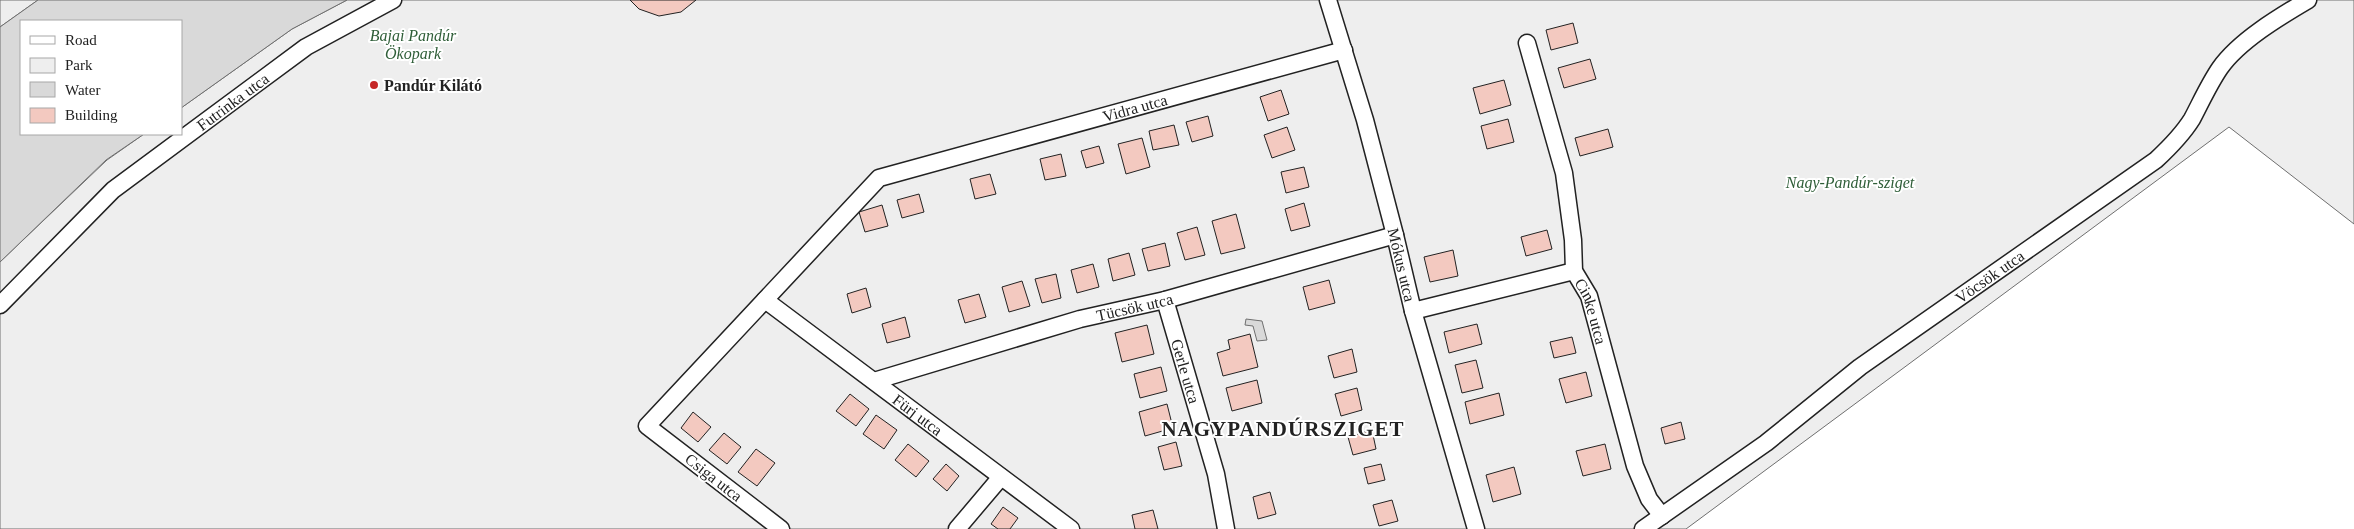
<svg xmlns="http://www.w3.org/2000/svg" width="2354" height="529" font-family="'Times New Roman',serif">
<style>
.green{fill:#eee;stroke:#6f6f6f}
.water{fill:#d9d9d9;stroke:#6f6f6f}
.building{fill:#f3c9c0;stroke:#222}
.lines{fill:none;stroke-linecap:round;stroke-linejoin:round}
.minor-casing{stroke:#222;stroke-width:19}
.minor{stroke:#fff;stroke-width:16}
.poi-dot{fill:#c62828;stroke:#fff;stroke-width:2}
.labels{text-anchor:middle;stroke-width:4;stroke-linejoin:round;paint-order:stroke}
.park-label{font-size:16px;font-style:italic;fill:#2f5e38;stroke:#fff}
.poi-label{font-size:16px;font-weight:bold;fill:#222;stroke:#fff;text-anchor:start}
.street-label{font-size:16px;fill:#222;stroke:#fff}
.district-label{font-size:21px;font-weight:bold;letter-spacing:1px;fill:#222;stroke:#fff}
</style>
<rect width="100%" height="100%" fill="#fff"/>
<g class="green">
<path d="M0 0H38L0 27Z"/>
<path d="M347 0H2354V224L2229 127 1686 529H0V262L107 160 144 134H181V108L292 29Z"/>
</g>
<g class="water">
<path d="M38 0H347L292 29 181 108V21H21V134H144L106 160 0 262V27Z"/>
<path d="M1246 319 1262 321 1267 340 1257 341 1253 326 1245 325Z"/>
</g>
<g class="building">
<path d="M630 0H696L681 12 659 16 639 9Z"/>
<path d="M1573 23 1578 43 1551 50 1546 30Z"/>
<path d="M1590 59 1596 79 1564 88 1558 68Z"/>
<path d="M1504 80 1511 105 1480 114 1473 88Z"/>
<path d="M1281 90 1289 114 1268 121 1260 97Z"/>
<path d="M1208 116 1213 136 1192 142 1186 122Z"/>
<path d="M1508 119 1514 142 1487 149 1481 126Z"/>
<path d="M1174 125 1179 145 1153 150 1149 131Z"/>
<path d="M1287 127 1295 150 1272 158 1264 135Z"/>
<path d="M1608 129 1613 147 1580 156 1575 138Z"/>
<path d="M1142 138 1150 167 1126 174 1118 144Z"/>
<path d="M1099 146 1104 163 1086 168 1081 151Z"/>
<path d="M1061 154 1066 176 1045 180 1040 159Z"/>
<path d="M1304 167 1309 187 1286 193 1281 172Z"/>
<path d="M990 174 996 194 975 199 970 179Z"/>
<path d="M919 194 924 212 902 218 897 200Z"/>
<path d="M1304 203 1310 226 1291 231 1285 209Z"/>
<path d="M882 205 888 226 865 232 859 212Z"/>
<path d="M1236 214 1245 248 1221 254 1212 221Z"/>
<path d="M1197 227 1205 255 1185 260 1177 233Z"/>
<path d="M1547 230 1552 249 1526 256 1521 237Z"/>
<path d="M1165 243 1170 266 1148 271 1142 249Z"/>
<path d="M1453 250 1458 276 1430 282 1424 257Z"/>
<path d="M1129 253 1135 275 1113 281 1108 259Z"/>
<path d="M1093 264 1099 287 1077 293 1071 270Z"/>
<path d="M1056 274 1061 298 1042 303 1035 279Z"/>
<path d="M1329 280 1335 303 1309 310 1303 287Z"/>
<path d="M1022 281 1030 306 1009 312 1002 287Z"/>
<path d="M866 288 871 307 852 313 847 294Z"/>
<path d="M979 294 986 317 965 323 958 300Z"/>
<path d="M905 317 910 337 887 343 882 324Z"/>
<path d="M1477 324 1482 344 1449 353 1444 332Z"/>
<path d="M1147 325 1154 354 1122 362 1115 333Z"/>
<path d="M1250 334 1258 367 1223 376 1217 353 1230 349 1228 340Z"/>
<path d="M1572 337 1576 353 1554 358 1550 342Z"/>
<path d="M1352 349 1357 372 1334 378 1328 356Z"/>
<path d="M1476 360 1483 388 1462 393 1455 365Z"/>
<path d="M1161 367 1167 391 1140 398 1134 374Z"/>
<path d="M1586 372 1592 396 1566 403 1559 379Z"/>
<path d="M1257 380 1262 403 1232 411 1226 388Z"/>
<path d="M1357 388 1362 410 1341 416 1335 394Z"/>
<path d="M1499 393 1504 415 1470 424 1465 402Z"/>
<path d="M850 394 869 409 856 426 836 411Z"/>
<path d="M1167 404 1173 428 1145 436 1139 412Z"/>
<path d="M693 412 711 427 698 442 681 428Z"/>
<path d="M876 415 897 430 884 449 863 434Z"/>
<path d="M1681 422 1685 439 1665 444 1661 428Z"/>
<path d="M1372 430 1376 449 1353 455 1348 437Z"/>
<path d="M724 433 741 447 727 464 709 450Z"/>
<path d="M1176 442 1182 466 1164 470 1158 447Z"/>
<path d="M908 444 929 461 916 477 895 460Z"/>
<path d="M1605 444 1611 469 1583 476 1576 451Z"/>
<path d="M756 449 775 463 757 486 738 472Z"/>
<path d="M946 464 959 476 947 491 933 479Z"/>
<path d="M1381 464 1385 480 1368 484 1364 468Z"/>
<path d="M1514 467 1521 494 1493 502 1486 475Z"/>
<path d="M1270 492 1276 514 1258 519 1253 497Z"/>
<path d="M1392 500 1398 521 1379 526 1373 505Z"/>
<path d="M1003 507 1018 518 1010 529H998L991 524Z"/>
<path d="M1153 510 1158 529H1135L1132 515Z"/>
</g>
<g class="lines">
<defs>
<g id="minor">
<path id="s1" d="M1328 0 1365 120 1395 235 1413 311 1476 529"/>
<path id="s2" d="M1527 43 1564 173 1573 240 1574 271 1589 296 1635 466 1649 499 1662 516"/>
<path id="s3" d="M765 300 1071 529"/>
<path id="s4" d="M1165 300 1216 474 1226 529"/>
<path id="s5" d="M0 305 113 190 306 47 393 0"/>
<path d="M1413 311 1574 271"/>
<path id="s6" d="M874 381 1080 319 1165 300 1395 235"/>
<path id="s7" d="M781 529 647 426 879 178 1344 50"/>
<path d="M957 529 1001 477"/>
<path id="s8" d="M1643 529 1766 443 1860 367 2156 160C2170 147 2182 135 2192 119 2201 102 2209 84 2220 68 2239 41 2279 17 2308 0"/>
</g>
</defs>
<use href="#minor" class="minor-casing"/>
<use href="#minor" class="minor"/>
</g>
<circle class="poi-dot" cx="374" cy="85" r="5"/>
<g class="labels">
<g class="park-label">
<text x="413" y="41">Bajai Pandúr<tspan x="413" dy="18">Ökopark</tspan></text>
<text x="1850" y="188">Nagy-Pandúr-sziget</text>
</g>
<g class="poi-label">
<text x="384" y="91">Pandúr Kilátó</text>
</g>
<g class="street-label">
<text dy="6" stroke="none"><textPath href="#s5" startOffset="310">Futrinka utca</textPath></text>
<text dy="6" stroke="none"><textPath href="#s7" startOffset="774">Vidra utca</textPath></text>
<text dy="6" stroke="none"><textPath href="#s1" startOffset="275">Mókus utca</textPath></text>
<text dy="6" stroke="none"><textPath href="#s8" startOffset="429">Vöcsök utca</textPath></text>
<text dy="6" stroke="none"><textPath href="#s6" startOffset="271">Tücsök utca</textPath></text>
<text dy="6" stroke="none"><textPath href="#s2" startOffset="278">Cinke utca</textPath></text>
<text dy="6" stroke="none"><textPath href="#s4" startOffset="74">Gerle utca</textPath></text>
<text dy="6" stroke="none"><textPath href="#s3" startOffset="191">Fürj utca</textPath></text>
<text transform="translate(714 477) rotate(38)" y="6">Csiga utca</text>
</g>
<g class="district-label">
<text x="1283" y="436">NAGYPANDÚRSZIGET</text>
</g>
</g>
<rect x="20" y="20" width="162" height="115" fill="#ffffff" stroke="#a7a7a7"/>
<rect x="30" y="36" width="25" height="8" fill="#ffffff" stroke="#a7a7a7"/>
<text x="65" y="45" font-size="15" fill="#222222">Road</text>
<rect x="30" y="58" width="25" height="15" fill="#eeeeee" stroke="#a7a7a7"/>
<text x="65" y="70" font-size="15" fill="#222222">Park</text>
<rect x="30" y="82" width="25" height="15" fill="#d9d9d9" stroke="#a7a7a7"/>
<text x="65" y="95" font-size="15" fill="#222222">Water</text>
<rect x="30" y="108" width="25" height="15" fill="#f3c9c0" stroke="#a7a7a7"/>
<text x="65" y="120" font-size="15" fill="#222222">Building</text>
</svg>
